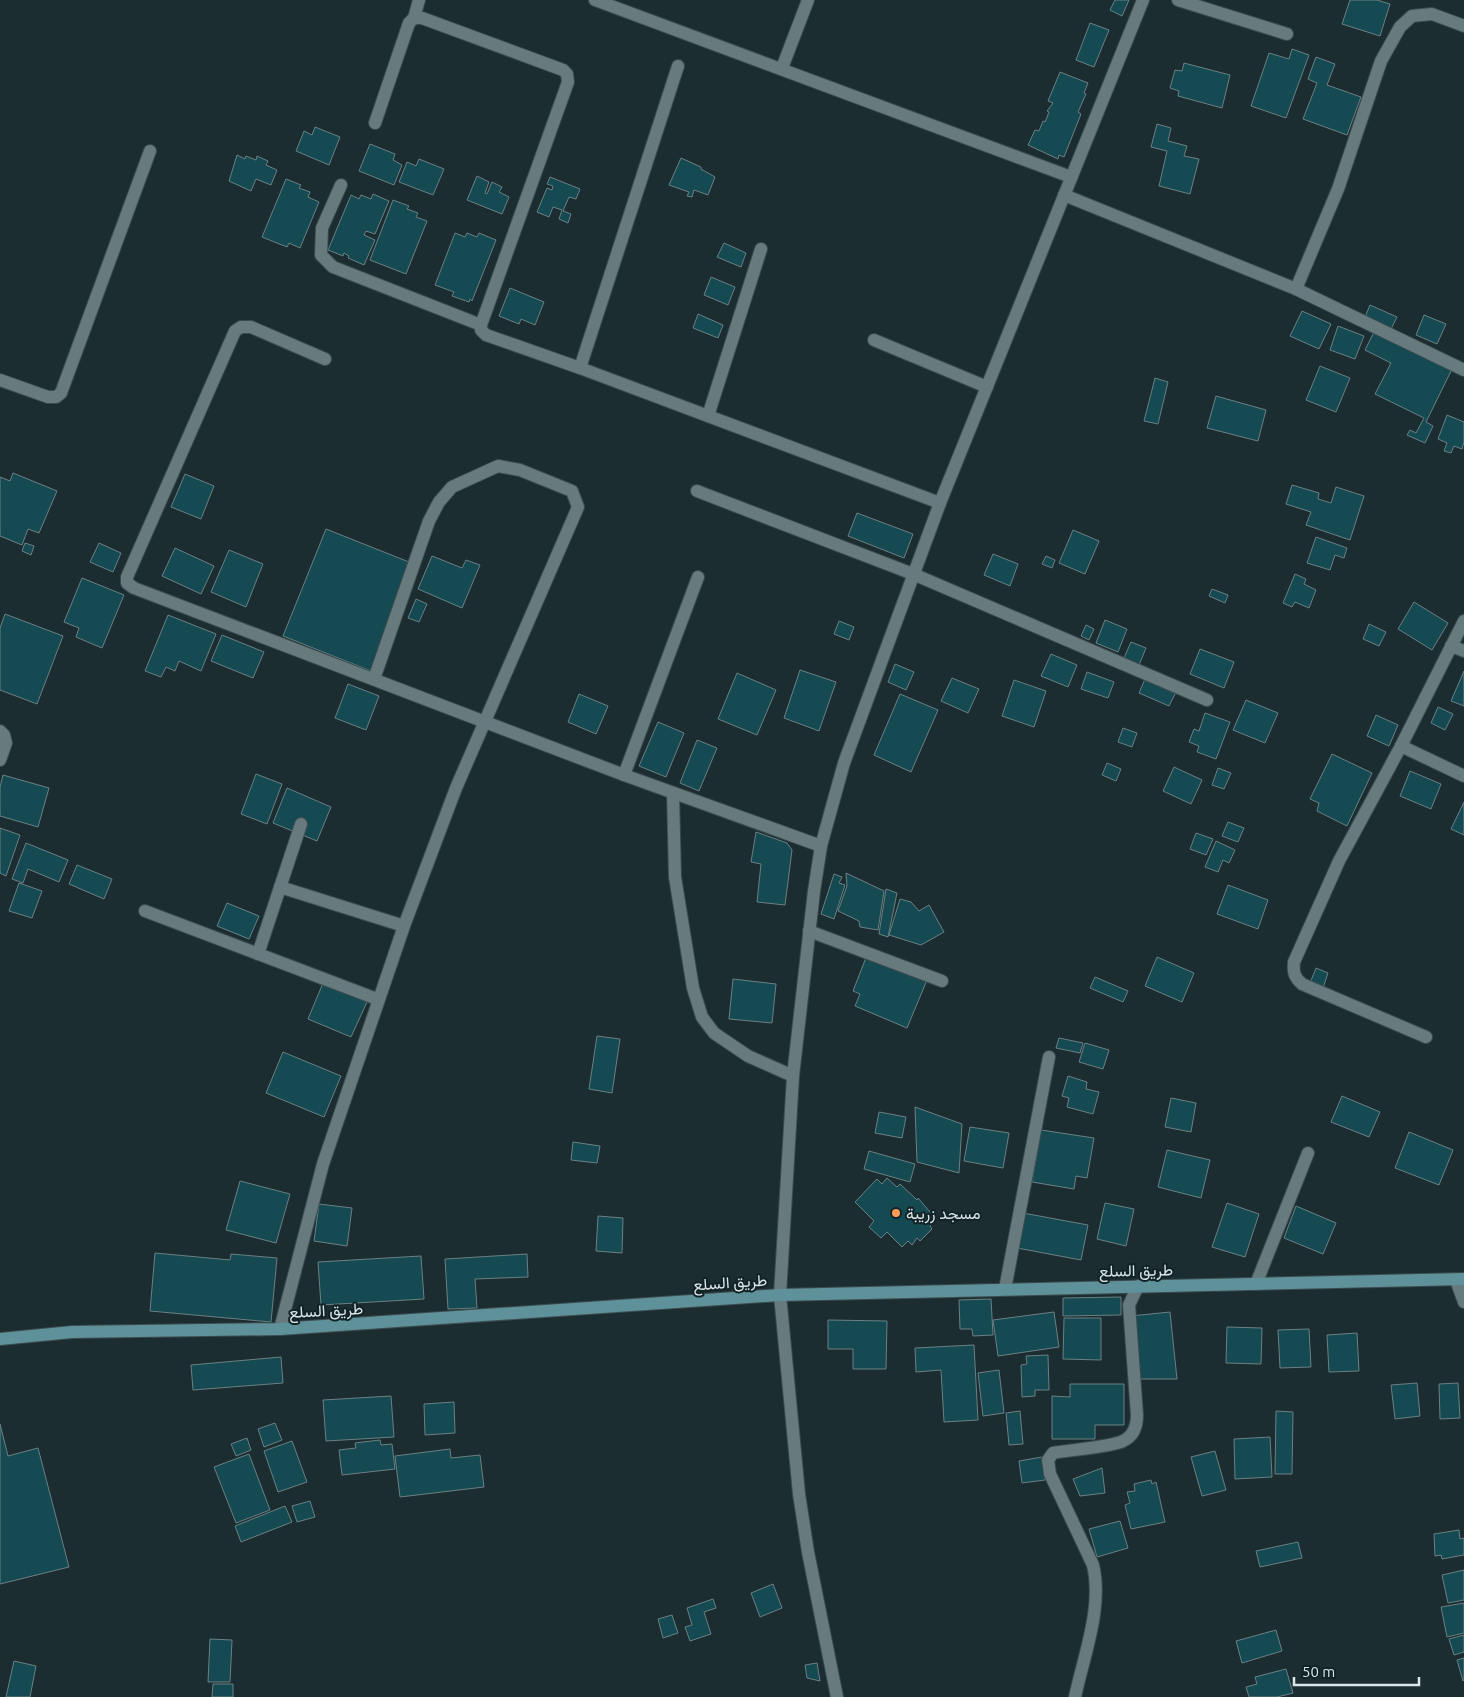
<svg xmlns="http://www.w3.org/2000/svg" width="1464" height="1697" font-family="Ubuntu,Vazirmatn,sans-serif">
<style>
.building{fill:#164a52;stroke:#6b8083}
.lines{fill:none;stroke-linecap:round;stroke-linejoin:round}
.street-casing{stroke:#3c4b4e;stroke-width:14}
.secondary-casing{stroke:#3c4b4e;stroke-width:14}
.street{stroke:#677b7f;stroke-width:12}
.secondary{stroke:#5e919a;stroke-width:12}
.poi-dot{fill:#fe9c57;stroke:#112326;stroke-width:2}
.labels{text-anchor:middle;stroke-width:4;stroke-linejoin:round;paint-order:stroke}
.poi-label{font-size:16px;fill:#dae5e7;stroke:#112326;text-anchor:start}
.street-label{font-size:16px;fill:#dae5e7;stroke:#112326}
</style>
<rect width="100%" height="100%" fill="#1b2d30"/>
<g class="building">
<path d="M1115 0H1129L1122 16 1110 10Z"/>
<path d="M1350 0H1377L1390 4 1380 36 1342 24Z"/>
<path d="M1090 23 1109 30 1094 67 1076 60Z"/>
<path d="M1292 49 1309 55 1286 118 1251 106 1269 53 1289 59Z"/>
<path d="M1316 57 1335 64 1327 85 1361 97 1347 135 1303 119 1317 83 1308 79Z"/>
<path d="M1184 63 1230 75 1222 108 1178 96 1179 91 1170 88 1175 70 1182 71Z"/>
<path d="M1060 72 1088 83 1084 93 1086 94 1078 112 1081 114 1064 157 1059 155 1058 159 1028 145 1035 130 1039 131 1043 121 1045 122 1049 112 1047 111 1053 103 1048 101Z"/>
<path d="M1157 124 1171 128 1168 141 1187 146 1184 156 1199 159 1190 194 1159 186 1167 151 1151 147Z"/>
<path d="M315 127 340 137 329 165 296 151 304 131 312 135Z"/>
<path d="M370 144 395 154 393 160 402 165 394 185 359 171Z"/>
<path d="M237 155 245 159 246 156 256 160 257 156 268 161 266 165 277 170 271 185 256 179 251 191 229 181Z"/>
<path d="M681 158 701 167V169L715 177 708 195 694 190 692 197 687 196 689 192 669 185Z"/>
<path d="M419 159 444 169 433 195 399 182 407 162 416 166Z"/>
<path d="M477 176 489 182 485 193 487 194 492 182 502 187 499 192 509 197 502 214 467 200Z"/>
<path d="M550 177 580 189 576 199 569 197 563 211 571 214 568 223 559 219 562 210 553 207 549 217 537 212 547 188 552 190 553 186 547 184Z"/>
<path d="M286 179 301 185 299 188 310 192 308 197 319 202 300 248 289 243 287 247 262 237Z"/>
<path d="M373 194 389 201 375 234 366 231 364 235 375 240 364 265 348 258 349 256 344 253 343 256 328 250 351 195 359 199 361 195 371 199Z"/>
<path d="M393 200 409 206 407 209 418 213 416 217 427 221 406 274 370 260Z"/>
<path d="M455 233 465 237 467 233 477 237 479 233 496 240 472 301 470 299 469 302 452 296 454 292 435 285Z"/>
<path d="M724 243 746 253 741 267 717 257Z"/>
<path d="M711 277 735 287 728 305 704 295Z"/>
<path d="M510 288 544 302 535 325 521 319 519 324 499 316Z"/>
<path d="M1370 305 1397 317 1391 329 1365 317Z"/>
<path d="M1302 311 1331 324 1319 349 1290 336Z"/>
<path d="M698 314 723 325 718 338 693 328Z"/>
<path d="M1424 315 1446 324 1437 344 1416 335Z"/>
<path d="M1338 326 1364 336 1355 359 1330 350Z"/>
<path d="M1375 330 1453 367 1426 422 1433 426 1425 443 1407 435 1410 430 1416 433 1424 418 1375 394 1391 363 1365 350Z"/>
<path d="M1320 366 1350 378 1336 412 1306 400Z"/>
<path d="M1155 378 1168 382 1158 424 1144 421Z"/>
<path d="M1216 396 1266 410 1258 441 1207 428Z"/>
<path d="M1447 415 1464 422V442L1462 449 1454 446 1451 453 1444 451 1447 443 1438 439Z"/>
<path d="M13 473 57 491 39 533 28 529 22 545 0 536V477L10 481Z"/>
<path d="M185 474 214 486 201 519 171 507Z"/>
<path d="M1292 485 1319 493 1318 499 1331 503 1336 487 1364 496 1350 540 1306 525 1311 512 1286 504Z"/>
<path d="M857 513 913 534 904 558 848 536Z"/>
<path d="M326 529 414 564 371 671 283 636Z"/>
<path d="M1073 530 1099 541 1085 574 1059 563Z"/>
<path d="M1316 537 1347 548 1344 558 1335 555 1330 570 1307 563Z"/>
<path d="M25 543 34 546 31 555 22 551Z"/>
<path d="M99 543 121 553 113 572 90 562Z"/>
<path d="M175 548 214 566 201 594 162 576Z"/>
<path d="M229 550 263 564 246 607 211 592Z"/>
<path d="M993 554 1018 564 1010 586 984 575Z"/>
<path d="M432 556 462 568 466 560 480 565 462 608 418 589Z"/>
<path d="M1046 556 1055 560 1052 568 1042 564Z"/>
<path d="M1295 574 1306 579 1304 584 1316 590 1309 608 1295 602 1292 607 1283 603Z"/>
<path d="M82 578 124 595 102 648 76 637 79 628 64 622Z"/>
<path d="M1212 589 1228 595 1225 603 1209 596Z"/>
<path d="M416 599 427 604 419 622 408 618Z"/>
<path d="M1414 602 1448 623 1432 650 1398 629Z"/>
<path d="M5 614 63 636 37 704 0 690V628Z"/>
<path d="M168 615 216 634 201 671 179 661 175 671 166 667 161 677 145 671Z"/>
<path d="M1105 620 1127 629 1118 652 1096 643Z"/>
<path d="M839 621 854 627 849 640 834 634Z"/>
<path d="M1369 624 1386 632 1379 646 1363 639Z"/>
<path d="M1086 625 1094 629 1089 640 1081 636Z"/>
<path d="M222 635 264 652 253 678 211 661Z"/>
<path d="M1131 642 1146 648 1139 665 1124 658Z"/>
<path d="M1200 649 1234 662 1224 688 1190 674Z"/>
<path d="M1051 654 1077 665 1068 687 1041 676Z"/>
<path d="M895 664 914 672 906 690 888 682Z"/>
<path d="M800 670 836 682 819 731 784 718Z"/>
<path d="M1464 671V706L1451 701Z"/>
<path d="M1087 672 1114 682 1108 698 1081 689Z"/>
<path d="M737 673 776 690 757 735 718 719Z"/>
<path d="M952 678 979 689 968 713 941 701Z"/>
<path d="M1145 679 1176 692 1169 706 1139 693Z"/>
<path d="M1014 680 1046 691 1034 727 1002 716Z"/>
<path d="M348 684 379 696 366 730 335 718Z"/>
<path d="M579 694 608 706 596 734 568 722Z"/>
<path d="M900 694 938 710 911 772 874 755Z"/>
<path d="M1246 700 1278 713 1265 743 1233 730Z"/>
<path d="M1438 707 1453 714 1445 730 1431 723Z"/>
<path d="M1205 713 1230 722 1216 759 1197 752 1199 746 1189 742 1194 729 1199 731Z"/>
<path d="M1376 715 1398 725 1389 746 1367 736Z"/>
<path d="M658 722 684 733 666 777 639 766Z"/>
<path d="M1123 728 1137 733 1132 747 1118 742Z"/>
<path d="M697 740 717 748 699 791 680 783Z"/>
<path d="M1332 754 1372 773 1347 826 1317 811 1319 803 1310 799Z"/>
<path d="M1107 763 1121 769 1116 781 1102 775Z"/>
<path d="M1174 767 1202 780 1191 804 1163 791Z"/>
<path d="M1218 768 1231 773 1224 789 1212 785Z"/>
<path d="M1410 771 1441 784 1431 809 1400 796Z"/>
<path d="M256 774 282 784 267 824 241 814Z"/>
<path d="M3 775 49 788 38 827 0 816V787Z"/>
<path d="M287 788 331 807 317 841 273 823Z"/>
<path d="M1464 802V835L1451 829Z"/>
<path d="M1228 822 1244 828 1238 842 1222 836Z"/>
<path d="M0 828 20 835 6 876 0 873Z"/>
<path d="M756 832 787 843 792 850 785 905 757 902 761 864 751 862Z"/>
<path d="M1196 833 1213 839 1206 855 1190 849Z"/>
<path d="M1216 841 1235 850 1229 863 1223 860 1218 872 1205 867Z"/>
<path d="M26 843 68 860 59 882 28 869 23 883 12 879Z"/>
<path d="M77 865 112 879 104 899 69 884Z"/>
<path d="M846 873 884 891 878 930 860 927 859 921 838 911 847 886Z"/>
<path d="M834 874 842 877 839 883 845 885 834 919 821 914Z"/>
<path d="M19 883 42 891 32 918 9 911Z"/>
<path d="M1228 885 1268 900 1258 929 1217 914Z"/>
<path d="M886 889 897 893 888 937 879 934Z"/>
<path d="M900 899 911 902 919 911 929 905 944 932 921 945 889 935Z"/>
<path d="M227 903 259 916 249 939 217 926Z"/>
<path d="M867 955 927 980 907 1028 855 1006 860 994 853 991Z"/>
<path d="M1157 957 1194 973 1182 1002 1145 986Z"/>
<path d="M1316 968 1328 973 1323 988 1310 983Z"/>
<path d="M1095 977 1128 991 1123 1002 1090 988Z"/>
<path d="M733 979 776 984 772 1023 729 1019Z"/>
<path d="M323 983 367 1002 351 1037 308 1019Z"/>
<path d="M597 1036 620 1039 612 1093 589 1089Z"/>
<path d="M1059 1038 1083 1043 1080 1053 1056 1048Z"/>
<path d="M1085 1043 1109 1050 1103 1069 1079 1062Z"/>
<path d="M283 1052 341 1076 324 1117 266 1093Z"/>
<path d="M1068 1076 1087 1082 1086 1089 1099 1092 1093 1114 1067 1107 1069 1098 1062 1096Z"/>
<path d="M1342 1096 1380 1112 1369 1137 1331 1122Z"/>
<path d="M1171 1098 1196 1103 1191 1132 1165 1127Z"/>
<path d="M915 1107 962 1124 959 1173 917 1162Z"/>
<path d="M879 1112 906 1117 902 1138 875 1133Z"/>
<path d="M970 1127 1009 1133 1003 1168 964 1161Z"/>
<path d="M1041 1130 1094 1138 1087 1178 1076 1176 1074 1189 1032 1182Z"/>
<path d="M1409 1132 1453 1150 1439 1185 1395 1168Z"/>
<path d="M573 1142 600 1146 597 1163 571 1160Z"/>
<path d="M1167 1150 1210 1160 1201 1198 1158 1187Z"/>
<path d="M869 1151 915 1164 910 1182 864 1169Z"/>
<path d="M887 1178 897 1187 900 1184 917 1200 918 1198 936 1219 930 1226 932 1229 920 1241 917 1238 912 1245 908 1241 902 1247 887 1232 881 1238 869 1227 874 1221 855 1202 877 1179 882 1184Z"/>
<path d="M240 1181 290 1194 276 1243 226 1230Z"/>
<path d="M1105 1203 1134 1209 1126 1246 1097 1239Z"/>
<path d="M1227 1203 1259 1214 1245 1257 1212 1247Z"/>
<path d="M319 1204 352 1208 347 1246 314 1241Z"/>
<path d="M1296 1206 1336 1223 1323 1254 1284 1238Z"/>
<path d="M1023 1213 1088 1225 1081 1260 1017 1248Z"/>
<path d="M598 1216 623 1218 622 1253 596 1251Z"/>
<path d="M155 1253 230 1260 231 1254 277 1258 271 1322 150 1311Z"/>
<path d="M527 1254 528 1277 475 1279 477 1308 448 1309 445 1259Z"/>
<path d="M421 1256 424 1299 321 1305 318 1262Z"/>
<path d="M1121 1297V1315L1063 1316V1298Z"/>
<path d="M991 1299 993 1335 973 1336 972 1329H960L959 1300Z"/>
<path d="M1054 1312 1059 1347 998 1356 993 1320Z"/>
<path d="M1170 1312 1177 1379H1139L1131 1316Z"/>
<path d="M1064 1318H1101V1360L1063 1359Z"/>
<path d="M828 1320 887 1321 886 1369H853V1349H828Z"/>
<path d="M1227 1327 1262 1328 1261 1364 1226 1363Z"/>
<path d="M1309 1329 1311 1367 1280 1368 1278 1330Z"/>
<path d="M1357 1333 1359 1371 1329 1372 1327 1335Z"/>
<path d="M974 1345 978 1420 944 1422 941 1370 916 1372 915 1348Z"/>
<path d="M1048 1355 1049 1390H1035V1396L1022 1397 1021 1365 1027 1364 1026 1356Z"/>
<path d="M281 1357 283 1383 193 1390 191 1365Z"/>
<path d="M999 1370 1004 1413 983 1416 978 1373Z"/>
<path d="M1417 1383 1420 1416 1395 1419 1391 1385Z"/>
<path d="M1458 1383 1460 1418 1440 1419 1439 1384Z"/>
<path d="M1070 1384H1124V1425H1095V1439H1052V1396L1070 1397Z"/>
<path d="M391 1396 394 1437 326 1441 323 1400Z"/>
<path d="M454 1402 455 1433 425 1435 424 1404Z"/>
<path d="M1020 1411 1023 1444 1009 1445 1006 1413Z"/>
<path d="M1276 1411 1293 1412 1292 1474H1275Z"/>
<path d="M275 1423 282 1440 264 1447 258 1429Z"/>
<path d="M0 1424 8 1456 38 1448 69 1567 0 1584Z"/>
<path d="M1270 1437 1272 1477 1235 1479 1234 1439Z"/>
<path d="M247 1438 251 1450 236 1456 231 1444Z"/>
<path d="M380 1440 381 1445 392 1444 395 1469 342 1475 339 1450 356 1448 355 1443Z"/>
<path d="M292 1441 307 1482 278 1492 264 1451Z"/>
<path d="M450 1449 451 1458 480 1455 484 1487 400 1497 395 1456Z"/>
<path d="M1215 1451 1226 1490 1202 1496 1191 1457Z"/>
<path d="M249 1454 270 1510 236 1523 214 1467Z"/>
<path d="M1042 1457 1045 1480 1022 1483 1019 1461Z"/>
<path d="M1102 1468 1105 1493 1080 1496 1073 1479Z"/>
<path d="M1151 1480 1152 1484 1156 1482 1165 1522 1131 1529 1125 1505 1130 1503 1127 1492 1135 1491 1134 1484Z"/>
<path d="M310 1501 315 1517 297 1522 292 1506Z"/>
<path d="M285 1506 292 1522 241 1542 235 1526Z"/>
<path d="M1120 1521 1128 1548 1097 1557 1089 1529Z"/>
<path d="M1459 1530 1460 1539 1464 1538V1555L1442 1559 1441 1555 1435 1556 1434 1534Z"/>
<path d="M1298 1542 1302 1558 1260 1567 1256 1551Z"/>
<path d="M1464 1570V1600L1448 1603 1442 1575Z"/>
<path d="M773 1584 782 1608 760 1617 751 1593Z"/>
<path d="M713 1599 716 1608 704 1612 711 1634 690 1641 685 1627 692 1625 687 1608Z"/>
<path d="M1464 1603V1633L1447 1637 1441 1607Z"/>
<path d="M672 1615 678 1633 663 1638 658 1619Z"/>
<path d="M1276 1630 1282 1651 1242 1663 1236 1641Z"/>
<path d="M1464 1635V1652L1454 1655 1449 1639Z"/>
<path d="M210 1639 232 1640 230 1682H208Z"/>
<path d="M1464 1658V1680L1463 1681 1457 1660Z"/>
<path d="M14 1661 36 1666 30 1697H6Z"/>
<path d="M817 1663 820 1681 807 1678 805 1665Z"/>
<path d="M1286 1669 1293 1693 1277 1697H1249L1246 1687 1257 1684 1255 1677Z"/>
<path d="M213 1684H233V1697H212Z"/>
</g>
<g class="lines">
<defs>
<g id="street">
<path d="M595 0 1071 177"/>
<path d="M1178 0 1287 34"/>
<path d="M414 18 419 0"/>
<path d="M678 66 580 368 940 503"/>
<path d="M782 68 808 0"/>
<path d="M375 123 409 23 414 18H422L563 70 567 74 568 82 481 325V330L486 335 580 368"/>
<path d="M341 185 322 228 321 255 333 267 481 325"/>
<path d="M1064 195 1296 289 1464 370"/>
<path d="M1296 289 1338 189 1381 61 1400 27 1412 16 1432 14 1464 26"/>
<path d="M874 340 987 387"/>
<path d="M325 359 251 327H241L235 331 127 577V583L134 588 624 775 821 846"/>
<path d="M0 380 48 397H56L61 393 150 151"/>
<path d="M708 416 761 249"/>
<path d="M697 491 913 574 1207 700"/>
<path d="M1451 646 1464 651"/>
<path d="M0 731 4 735 6 743 0 760"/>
<path d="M1401 746 1464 776"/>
<path d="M624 775 698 577"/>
<path d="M673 793 675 877 693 988 702 1017 714 1033 748 1056 793 1076"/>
<path d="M280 887 404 926"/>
<path d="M145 911 377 999"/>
<path d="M809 931 942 981"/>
<path d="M258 954 301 824"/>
<path d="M1426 1037 1302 984C1294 977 1293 972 1294 962L1339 861 1401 746 1464 621"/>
<path d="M1456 1280 1464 1302"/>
<path d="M1256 1284 1308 1153"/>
<path d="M1005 1289 1049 1057"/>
<path d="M280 1329 323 1164 404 926 456 788 578 507 572 491 520 470 498 466 452 487 439 502 429 521 374 679"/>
<path d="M837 1697 808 1552 799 1494 780 1295 793 1076 814 891 821 846 844 763 940 503 1143 0"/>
<path d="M1075 1697C1084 1655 1103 1607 1093 1565L1050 1474 1048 1460 1053 1453C1068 1450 1112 1447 1123 1441 1134 1436 1137 1426 1137 1415L1129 1305 1138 1286"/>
</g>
<path id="secondary" d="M0 1339 72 1332 280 1329 780 1295 1464 1279"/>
</defs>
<use href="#street" class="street-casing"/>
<use href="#secondary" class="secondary-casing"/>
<use href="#street" class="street"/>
<use href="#secondary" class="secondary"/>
</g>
<circle class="poi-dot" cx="896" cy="1213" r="5"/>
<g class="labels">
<g class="poi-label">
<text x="906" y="1219">مسجد زريبة</text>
</g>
<g class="street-label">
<text transform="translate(1136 1270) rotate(-1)" y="6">طريق السلع</text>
<text transform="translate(730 1282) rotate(-4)" y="6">طريق السلع</text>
<text transform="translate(326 1310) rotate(-3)" y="6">طريق السلع</text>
</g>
</g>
<path d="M1294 1677v8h125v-8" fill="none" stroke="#dae5e7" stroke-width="2.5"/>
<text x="1302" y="1677" font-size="15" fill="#dae5e7" stroke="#112326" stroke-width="4" paint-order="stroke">50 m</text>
</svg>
